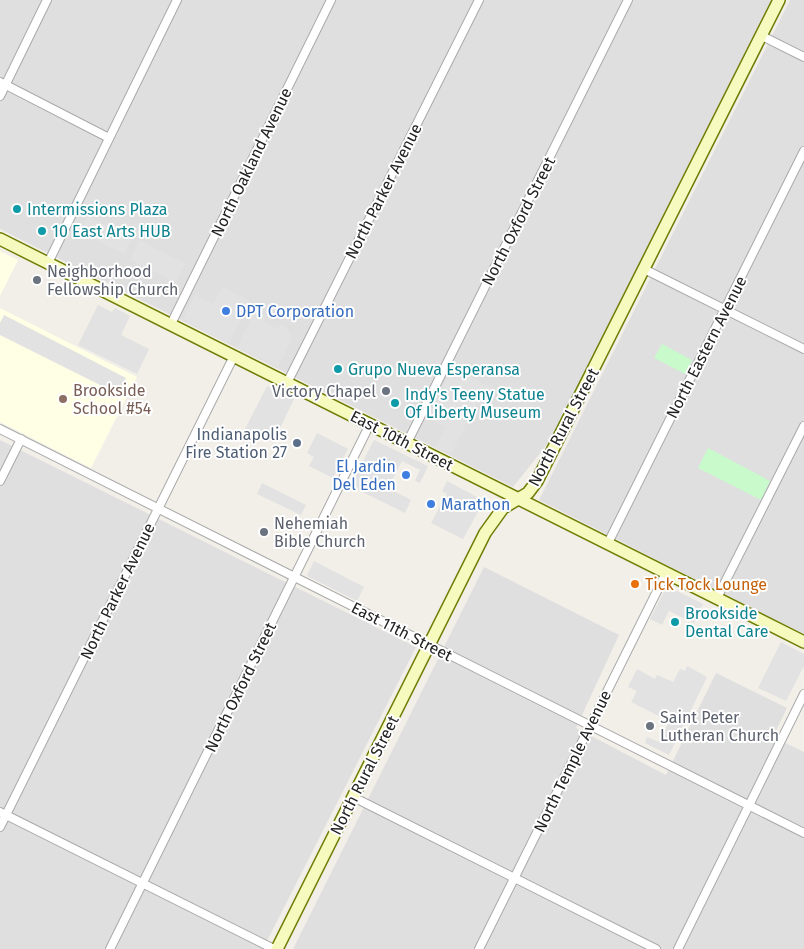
<svg xmlns="http://www.w3.org/2000/svg" width="804" height="949" font-family="'Fira Sans',sans-serif">
<style>
.residential{fill:#e0dfdf}
.education{fill:#ffffe5}
.park{fill:#c8facc}
.parking{fill:#e2e2e2}
.lines{fill:none;stroke-linecap:round;stroke-linejoin:round}
.street-casing{stroke:#a9a9a9;stroke-width:10}
.secondary-casing{stroke:#707d05;stroke-width:14}
.street{stroke:#fff;stroke-width:8}
.secondary{stroke:#f7fabf;stroke-width:11}
.culture-dot{fill:#0f9aa8;stroke:#fff;stroke-width:2}
.worship-dot{fill:#6b7280;stroke:#fff;stroke-width:2}
.shop-dot{fill:#3f7fe0;stroke:#fff;stroke-width:2}
.education-dot{fill:#8d6e63;stroke:#fff;stroke-width:2}
.service-dot{fill:#5c6f8a;stroke:#fff;stroke-width:2}
.food-dot{fill:#e8710a;stroke:#fff;stroke-width:2}
.labels{text-anchor:middle;stroke-width:4;stroke-linejoin:round;paint-order:stroke}
.street-label{font-size:16px;fill:#222;stroke:#fff}
.culture-label{font-size:16px;fill:#0d838f;stroke:#fff;text-anchor:start}
.worship-label{font-size:16px;fill:#5b616d;stroke:#fff;text-anchor:start}
.shop-label{font-size:16px;fill:#366cbe;stroke:#fff;text-anchor:start}
.education-label{font-size:16px;fill:#785e54;stroke:#fff;text-anchor:start}
.service-label{font-size:16px;fill:#4e5e75;stroke:#fff;text-anchor:end}
.food-label{font-size:16px;fill:#c56008;stroke:#fff;text-anchor:start}
</style>
<rect width="100%" height="100%" fill="#f2efe9"/>
<g class="residential">
<path d="M0 0H774L553 437 513 487 0 229Z"/>
<path d="M790 0H804V634L539 500Z"/>
<path d="M0 440 416 647 263 949H0Z"/>
<path d="M484 567 619 635 576 728 666 775 716 673 787 708 773 737 804 752V949H293Z"/>
</g>
<g class="education">
<path d="M0 251 18 260 0 296Z"/>
<path d="M0 308 137 377 91 468 0 422Z"/>
</g>
<g class="park">
<path d="M662 344 692 360 685 374 654 358Z"/>
<path d="M708 448 770 481 761 500 698 468Z"/>
</g>
<g class="parking">
<path d="M87 216 132 238 124 254 79 231Z"/>
<path d="M139 240 185 263 176 283 130 260Z"/>
<path d="M222 287 250 301 229 343 183 319 195 295 213 304Z"/>
<path d="M98 305 112 312 115 308 130 316 121 335 149 349 137 374 78 345Z"/>
<path d="M255 311 265 316 263 321 278 329 281 324 288 328 292 338 278 367 237 347Z"/>
<path d="M4 315 126 378 118 394 0 335V323Z"/>
<path d="M453 368 496 390 487 407 477 403 451 454 436 447 446 427 428 418Z"/>
<path d="M267 386 294 399 273 443 245 429Z"/>
<path d="M317 433 348 449 333 478 309 466 314 457 307 453Z"/>
<path d="M374 440 428 466 420 483 415 481 420 470 402 461 388 488 411 500 405 513 350 486Z"/>
<path d="M447 481 477 497 480 508 463 539 431 523 447 494 442 491Z"/>
<path d="M262 483 306 505 301 515 257 494Z"/>
<path d="M314 561 364 587 357 601 307 576Z"/>
<path d="M667 586 703 604 694 623 669 611 662 625 650 619Z"/>
<path d="M781 642 804 654V666L786 701 758 688Z"/>
<path d="M687 666 707 677 669 755 645 743 647 737 659 742 671 718 661 713 659 716 631 702 637 691 628 687 637 669 655 679 657 675 673 682 680 669 685 671Z"/>
</g>
<g class="lines">
<defs>
<g id="street">
<path d="M762 36 804 57"/>
<path d="M0 82 109 138"/>
<path d="M0 96 47 0"/>
<path d="M48 263 177 0"/>
<path d="M644 269 804 349"/>
<path d="M171 324 331 0"/>
<path d="M287 383 479 0"/>
<path d="M0 429 804 833"/>
<path d="M407 443 628 0"/>
<path d="M0 481 21 439"/>
<path d="M608 543 804 151"/>
<path d="M717 598 804 426"/>
<path d="M353 797 656 949"/>
<path d="M0 812 274 949"/>
<path d="M0 827 234 356"/>
<path d="M110 949 370 424"/>
<path d="M479 949 666 573"/>
<path d="M678 949 804 694"/>
</g>
<g id="secondary">
<path d="M0 239 804 642"/>
<path d="M277 949 485 533 503 508 528 493 537 481 779 0"/>
</g>
</defs>
<use href="#street" class="street-casing"/>
<use href="#secondary" class="secondary-casing"/>
<use href="#street" class="street"/>
<use href="#secondary" class="secondary"/>
</g>
<g class="culture-dot">
<circle cx="17" cy="209" r="5"/>
<circle cx="42" cy="231" r="5"/>
<circle cx="338" cy="369" r="5"/>
<circle cx="395" cy="403" r="5"/>
<circle cx="675" cy="622" r="5"/>
</g>
<g class="worship-dot">
<circle cx="37" cy="280" r="5"/>
<circle cx="386" cy="391" r="5"/>
<circle cx="264" cy="532" r="5"/>
<circle cx="650" cy="726" r="5"/>
</g>
<g class="shop-dot">
<circle cx="226" cy="311" r="5"/>
<circle cx="406" cy="475" r="5"/>
<circle cx="431" cy="504" r="5"/>
</g>
<circle class="education-dot" cx="63" cy="399" r="5"/>
<circle class="service-dot" cx="297" cy="443" r="5"/>
<circle class="food-dot" cx="635" cy="584" r="5"/>
<g class="labels">
<g class="street-label">
<text transform="translate(251 162) rotate(-64)" y="6">North Oakland Avenue</text>
<text transform="translate(383 191) rotate(-63)" y="6">North Parker Avenue</text>
<text transform="translate(518 221) rotate(-63)" y="6">North Oxford Street</text>
<text transform="translate(706 347) rotate(-63)" y="6">North Eastern Avenue</text>
<text transform="translate(563 427) rotate(-62)" y="6">North Rural Street</text>
<text transform="translate(402 440) rotate(27)" y="6">East 10th Street</text>
<text transform="translate(117 591) rotate(-64)" y="6">North Parker Avenue</text>
<text transform="translate(402 631) rotate(27)" y="6">East 11th Street</text>
<text transform="translate(240 687) rotate(-64)" y="6">North Oxford Street</text>
<text transform="translate(572 761) rotate(-64)" y="6">North Temple Avenue</text>
<text transform="translate(364 775) rotate(-63)" y="6">North Rural Street</text>
</g>
<g class="culture-label">
<text x="27" y="215">Intermissions Plaza</text>
<text x="52" y="237">10 East Arts HUB</text>
<text x="348" y="375">Grupo Nueva Esperansa</text>
<text x="405" y="400">Indy's Teeny Statue<tspan x="405" dy="18">Of Liberty Museum</tspan></text>
<text x="685" y="619">Brookside<tspan x="685" dy="18">Dental Care</tspan></text>
</g>
<g class="worship-label">
<text x="47" y="277">Neighborhood<tspan x="47" dy="18">Fellowship Church</tspan></text>
<text x="376" y="397" text-anchor="end">Victory Chapel</text>
<text x="274" y="529">Nehemiah<tspan x="274" dy="18">Bible Church</tspan></text>
<text x="660" y="723">Saint Peter<tspan x="660" dy="18">Lutheran Church</tspan></text>
</g>
<g class="shop-label">
<text x="236" y="317">DPT Corporation</text>
<text x="396" y="472" text-anchor="end">El Jardin<tspan x="396" dy="18">Del Eden</tspan></text>
<text x="441" y="510">Marathon</text>
</g>
<g class="education-label">
<text x="73" y="396">Brookside<tspan x="73" dy="18">School #54</tspan></text>
</g>
<g class="service-label">
<text x="287" y="440">Indianapolis<tspan x="287" dy="18">Fire Station 27</tspan></text>
</g>
<g class="food-label">
<text x="645" y="590">Tick Tock Lounge</text>
</g>
</g>
</svg>
